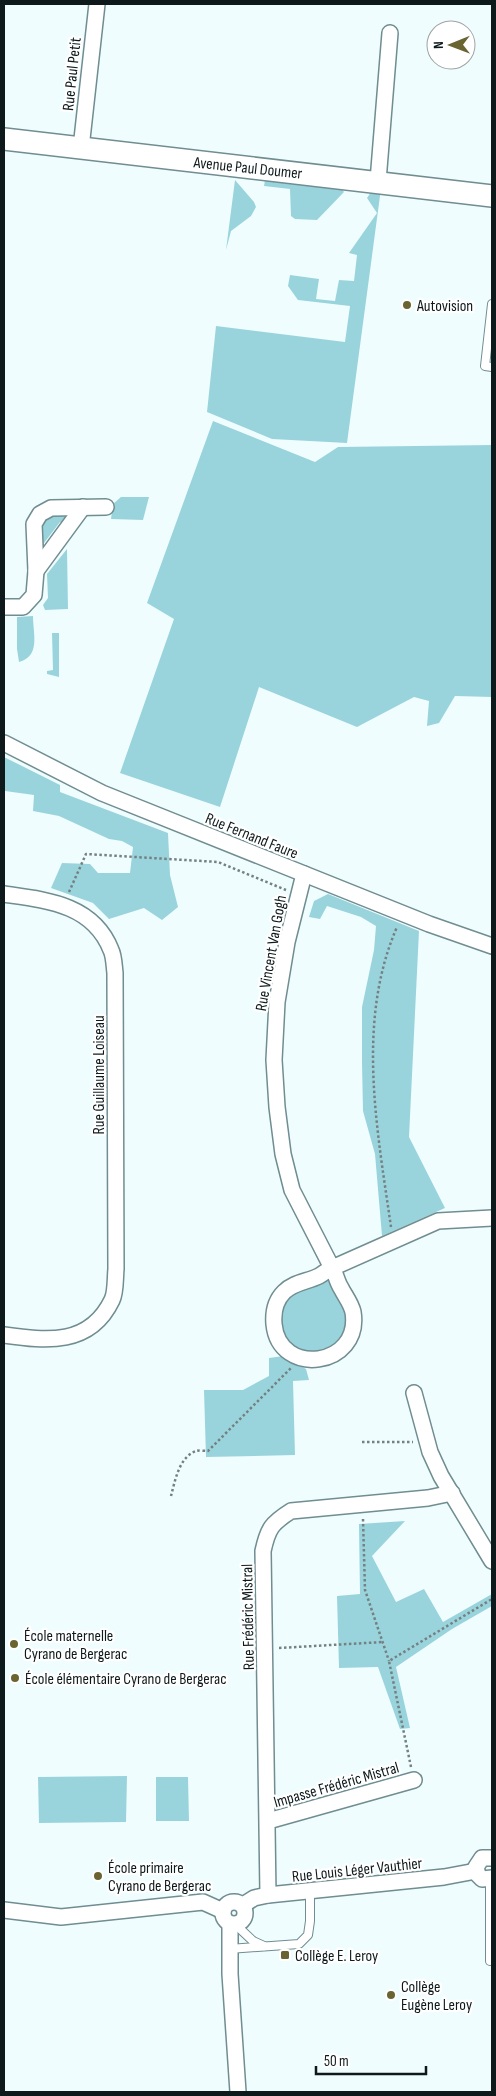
<svg xmlns="http://www.w3.org/2000/svg" width="496" height="2096" font-family="'Sofia Sans Condensed',sans-serif">
<style>
.green{fill:#99d4dd}
.lines{fill:none;stroke-linecap:round;stroke-linejoin:round}
.service-casing{stroke:#708d91;stroke-width:10}
.minor-casing{stroke:#708d91;stroke-width:18}
.secondary-casing{stroke:#708d91;stroke-width:24}
.path{stroke:#748082;stroke-width:2.5;stroke-dasharray:2.5 2.5;stroke-linecap:butt}
.service{stroke:#fff;stroke-width:8}
.minor{stroke:#fff;stroke-width:15}
.secondary{stroke:#fff;stroke-width:21}
.poi-dot{fill:#6a6430;stroke:#fff;stroke-width:2}
.labels{text-anchor:middle;stroke-width:4.5;stroke-linejoin:round;paint-order:stroke}
.street-label{font-size:16px;fill:#0e191b;stroke:#fff}
.poi-label{font-size:16px;fill:#0e191b;stroke:#fff;text-anchor:start}
</style>
<rect width="100%" height="100%" fill="#f0fdff"/>
<g class="green">
<path d="M235 180 254 202 256 207 251 216 231 231 226 250Z"/>
<path d="M265 180 341 188 344 192 317 220 295 219 291 216 290 189 264 186Z"/>
<path d="M371 192 380 193V196L347 443 272 439 207 412 216 326 345 342 350 306 298 300 288 286 290 275 319 279 316 299 335 301 339 280 354 281 357 255 349 253 377 213 367 198Z"/>
<path d="M213 421 315 462 338 447 492 445V697L455 696 439 723 427 726 429 701 414 697 357 727 259 687 220 807 120 773 174 619 147 603Z"/>
<path d="M121 497H149L143 520 111 519 113 504Z"/>
<path d="M50 512 70 514 66 527 60 522 44 543V552L40 558 39 524Z"/>
<path d="M67 549 68 609 45 610 43 605 48 598 47 574Z"/>
<path d="M33 616C33 634 41 656 19 662L17 649V617Z"/>
<path d="M52 633H59V677L47 674V671L53 670Z"/>
<path d="M4 757 60 785V792L168 833 170 875 178 907 162 920 144 908 109 919 93 903 51 888 62 863 90 864 98 873H130L133 847 122 841 109 839 59 816 33 811 34 795 5 791Z"/>
<path d="M328 894 419 931 409 1137 445 1208 382 1236 375 1154 363 1111 362 1063V1007L374 950 376 926 361 917 327 906 320 919 309 917 314 901Z"/>
<path d="M326 1278 329 1279C339 1297 352 1315 343 1336 341 1342 336 1348 330 1350 323 1354 311 1353 303 1355L283 1339 279 1316 286 1300 301 1290Z"/>
<path d="M284 1356 306 1369 309 1380 293 1381 295 1455 206 1457 204 1390H243L269 1376V1358Z"/>
<path d="M405 1521 372 1556 396 1602 424 1589 443 1622 492 1594V1606L452 1629 396 1667 410 1728 400 1729 378 1667 339 1668 337 1596 360 1594 359 1524Z"/>
<path d="M127 1776 126 1822 39 1823 38 1777Z"/>
<path d="M156 1777H188L189 1821H156Z"/>
</g>
<g class="lines">
<defs>
<g id="service">
<path d="M492 304 485 366 492 367"/>
<path d="M490 1879V1961"/>
<path d="M236 1925 253 1941 264 1946"/>
<path d="M229 1949 299 1944 308 1935 310 1921V1892"/>
</g>
<g id="minor">
<path d="M81 148 97 4"/>
<path d="M378 181 390 33"/>
<path d="M36 571 83 507"/>
<path d="M4 607H23L34 595 36 571 34 524 40 514 51 508 106 507"/>
<path d="M4 743 102 793 429 924 492 946"/>
<path d="M304 874 287 942 277 1002 274 1060 277 1107 283 1154 292 1190 332 1268 438 1221 492 1218"/>
<path d="M4 894C46 900 93 904 111 950 114 956 114 965 115 973L116 1269C115 1278 116 1292 112 1300 90 1346 47 1341 4 1335"/>
<path d="M332 1268C336 1274 337 1282 341 1288 345 1296 351 1303 353 1312 362 1367 279 1378 274 1324 273 1312 276 1300 284 1292 294 1282 307 1282 319 1276 323 1274 327 1270 332 1268Z"/>
<path d="M414 1393 430 1452 441 1476 492 1561"/>
<path d="M268 1821 414 1780"/>
<path d="M492 1858H482L476 1867 478 1875 482 1879 492 1878"/>
<path d="M268 1895 263 1551C268 1528 272 1523 291 1511L428 1498 452 1493"/>
<circle cx="234" cy="1913" r="11"/>
<path d="M243 1905 254 1898 268 1895 444 1877 476 1871"/>
<path d="M4 1910 61 1917 203 1902 223 1911"/>
<path d="M230 1924V1974L238 2092"/>
</g>
<path id="secondary" d="M4 139 492 196"/>
</defs>
<use href="#service" class="service-casing"/>
<use href="#minor" class="minor-casing"/>
<use href="#secondary" class="secondary-casing"/>
<g class="path">
<path d="M69 892 86 854 218 862 286 890"/>
<path d="M391 1227C377 1129 356 1021 397 927"/>
<path d="M362 1442H413"/>
<path d="M171 1496C175 1481 179 1457 196 1451 199 1450 205 1451 208 1451L291 1368"/>
<path d="M363 1519 365 1590 389 1661"/>
<path d="M279 1648 383 1642"/>
<path d="M411 1767 389 1661 492 1599"/>
</g>
<use href="#service" class="service"/>
<use href="#minor" class="minor"/>
<use href="#secondary" class="secondary"/>
</g>
<g class="poi-dot">
<circle cx="407" cy="305" r="5"/>
<circle cx="14" cy="1644" r="5"/>
<circle cx="15" cy="1678" r="5"/>
<circle cx="98" cy="1876" r="5"/>
<rect x="280" y="1950" width="10" height="10" rx="2.5"/>
<circle cx="391" cy="1995" r="5"/>
</g>
<g class="labels">
<g class="street-label">
<text transform="translate(71 74) rotate(-84)" y="6">Rue Paul Petit</text>
<text transform="translate(248 167) rotate(6)" y="6">Avenue Paul Doumer</text>
<text transform="translate(252 835) rotate(22)" y="6">Rue Fernand Faure</text>
<text transform="translate(270 953) rotate(-80)" y="6">Rue Vincent Van Gogh</text>
<text transform="translate(98 1075) rotate(-90)" y="6">Rue Guillaume Loiseau</text>
<text transform="translate(247 1617) rotate(-91)" y="6">Rue Frédéric Mistral</text>
<text transform="translate(336 1784) rotate(-16)" y="6">Impasse Frédéric Mistral</text>
<text transform="translate(357 1869) rotate(-6)" y="6">Rue Louis Léger Vauthier</text>
</g>
<g class="poi-label">
<text x="417" y="311">Autovision</text>
<text x="24" y="1641">École maternelle<tspan x="24" dy="18">Cyrano de Bergerac</tspan></text>
<text x="25" y="1684">École élémentaire Cyrano de Bergerac</text>
<text x="108" y="1873">École primaire<tspan x="108" dy="18">Cyrano de Bergerac</tspan></text>
<text x="295" y="1961">Collège E. Leroy</text>
<text x="401" y="1992">Collège<tspan x="401" dy="18">Eugène Leroy</tspan></text>
</g>
</g>
<rect width="496" height="2096" fill="none" stroke="#0e191b" stroke-width="10"/>
<g transform="translate(451 45) rotate(269)"><circle r="24" fill="#ffffff" stroke="#9fa3a4"/>
<path d="M0-4L9 19L0 12L-9 19Z" fill="#6a6430"/>
<text y="-8" font-size="14" font-weight="bold" text-anchor="middle" fill="#0e191b">N</text>
</g>
<path d="M316 2066v8h110v-8" fill="none" stroke="#0e191b" stroke-width="2.5"/>
<text x="324" y="2066" font-size="15" fill="#0e191b" stroke="#ffffff" stroke-width="4" paint-order="stroke">50 m</text>
</svg>
